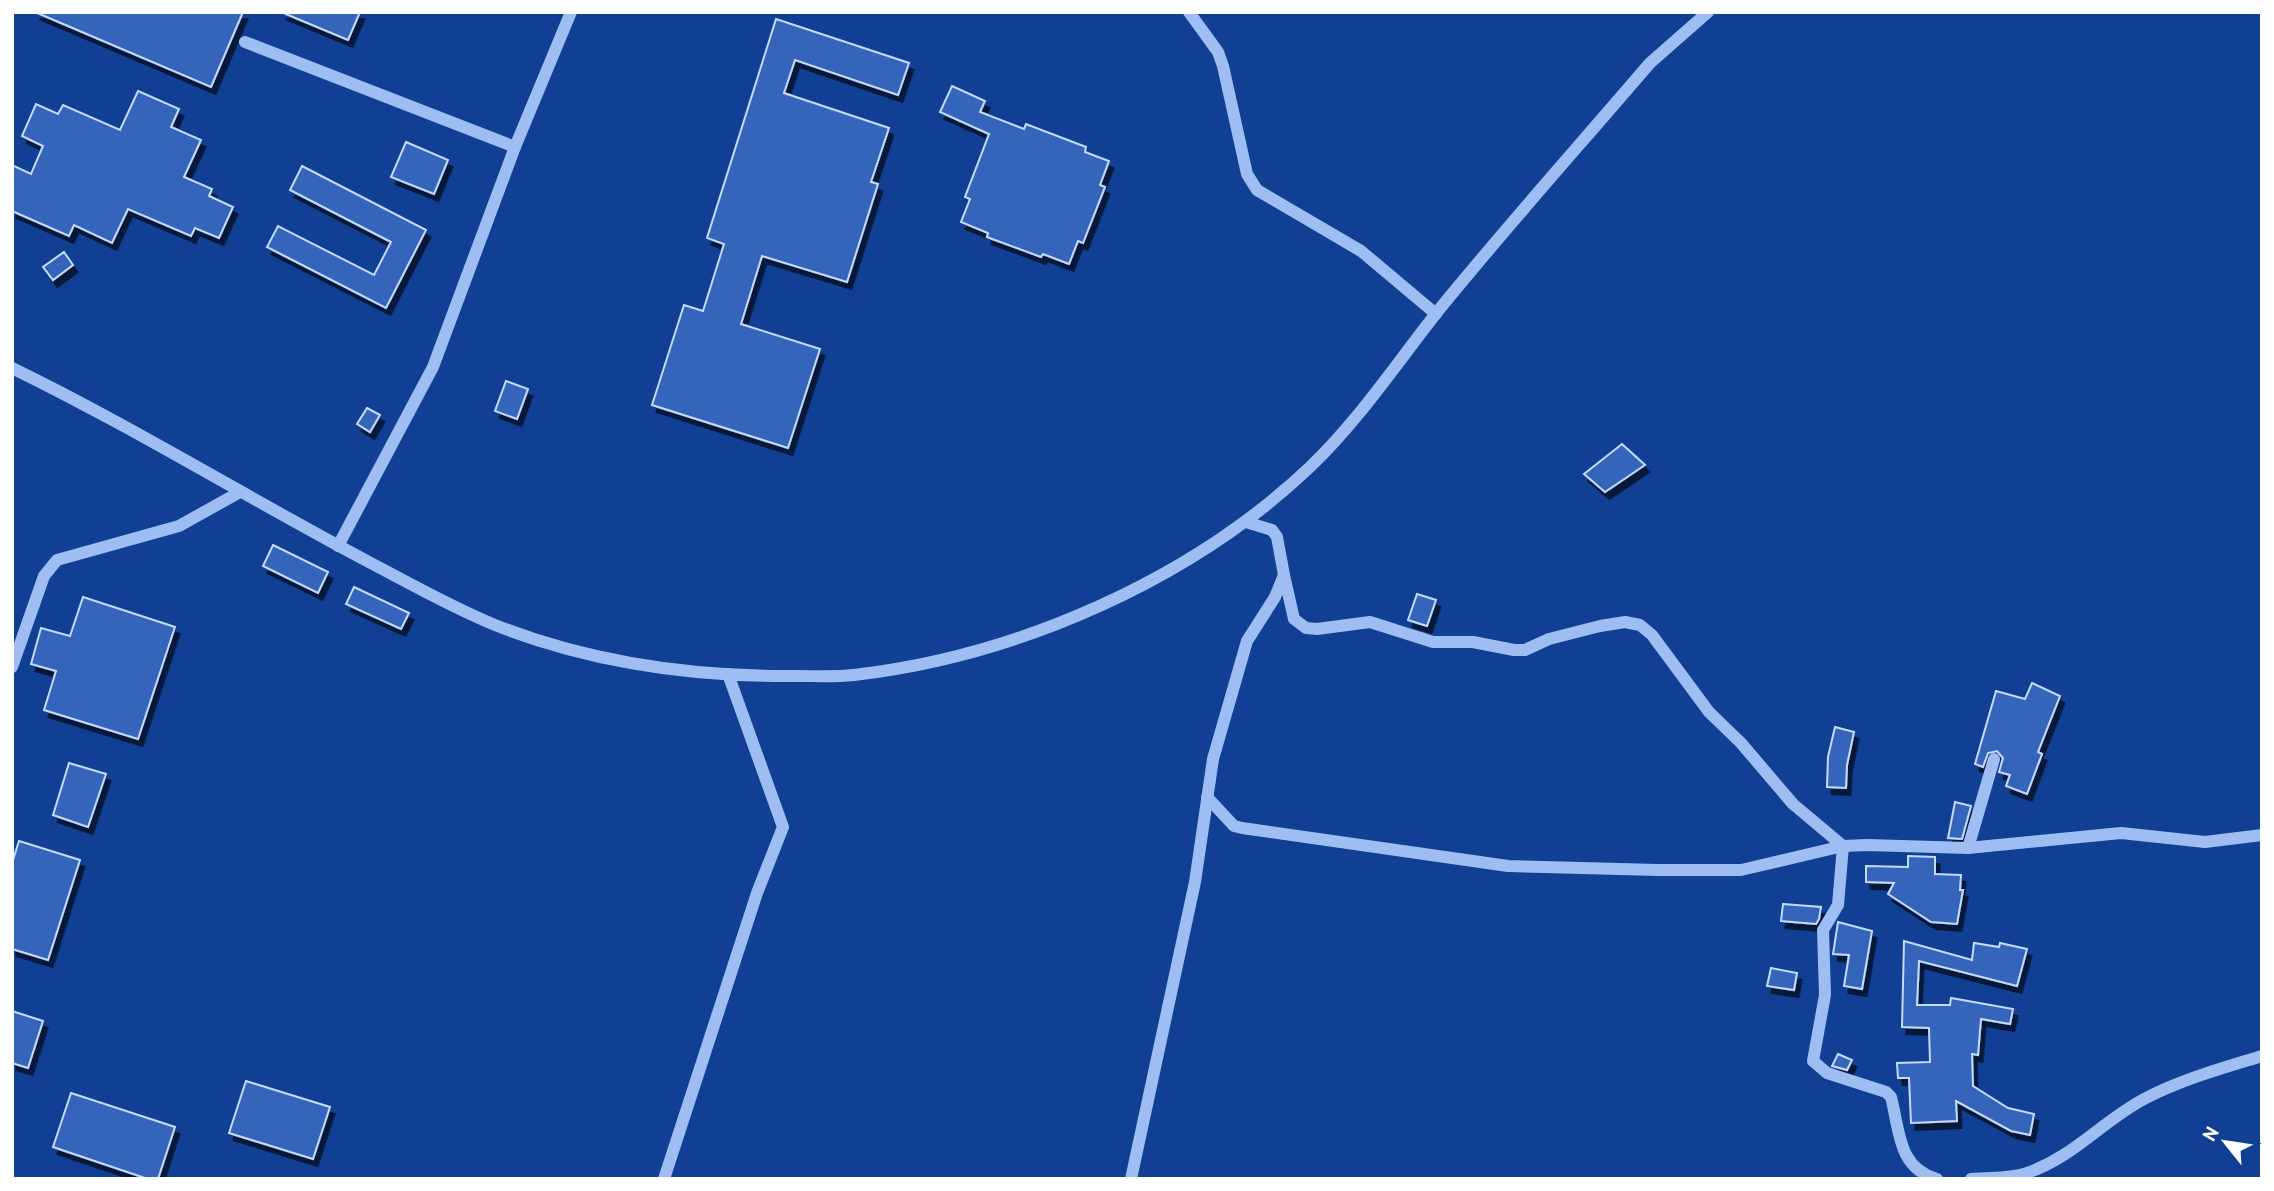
<svg xmlns="http://www.w3.org/2000/svg" width="2274" height="1191" font-family="'PT Sans',sans-serif">
<style>
.building{fill:#3465bb;stroke:#c5dafe;stroke-width:2;filter:url(#shadow)}
.lines{fill:none;stroke-linecap:round;stroke-linejoin:round}
.minor{stroke:#9dbdf3;stroke-width:12}
</style>
<defs>
<filter id="shadow"><feDropShadow dx="4.5" dy="7" stdDeviation="0" flood-color="#0009"/></filter>
</defs>
<rect width="100%" height="100%" fill="#103f94"/>
<g class="building">
<path d="M35 12H243L211 87Z"/>
<path d="M281 12H360L348 40Z"/>
<path d="M776 19 909 63 898 95 795 60 784 93 889 128 871 182 878 184 847 282 762 256 741 324 820 349 788 448 652 405 684 305 703 311 724 244 707 238Z"/>
<path d="M952 86 985 101 980 112 1024 129 1026 124 1086 147 1085 152 1109 161 1100 185 1105 187 1083 243 1078 241 1069 264 1043 254 1041 257 987 237 988 233 961 222 970 199 965 197 989 134 940 112Z"/>
<path d="M138 91 179 109 171 127 201 140 184 177 212 189 209 196 233 207 219 238 195 228 191 236 128 209 112 243 74 225 69 236 12 211V165L31 174 43 146 22 136 36 104 58 114 63 105 120 130Z"/>
<path d="M406 142 448 160 434 194 391 177Z"/>
<path d="M302 166 426 230 386 308 267 247 278 226 374 275 391 242 290 190Z"/>
<path d="M64 252 73 265 53 280 43 267Z"/>
<path d="M506 381 528 389 517 419 495 411Z"/>
<path d="M367 408 380 415 370 432 357 424Z"/>
<path d="M1622 444 1645 465 1605 492 1584 474Z"/>
<path d="M273 545 328 572 318 593 263 566Z"/>
<path d="M354 587 409 613 401 629 346 604Z"/>
<path d="M1417 594 1436 600 1427 626 1408 620Z"/>
<path d="M83 597 175 627 138 739 44 710 56 671 31 664 41 628 70 636Z"/>
<path d="M2032 683 2060 696 2038 752 2042 754 2027 794 2006 786 2010 775 1999 772 2003 758 1997 751 1988 753 1983 767 1975 764 1996 691 2025 699Z"/>
<path d="M1835 727 1854 732 1847 765 1846 788 1827 787 1828 757Z"/>
<path d="M69 763 106 774 88 827 53 815Z"/>
<path d="M1955 802 1971 806 1962 839 1948 838Z"/>
<path d="M19 841 80 860 48 960 12 949V863Z"/>
<path d="M1908 856 1935 857V874L1961 875 1960 890H1963L1957 924 1931 922 1888 894 1894 883 1866 882V866L1908 867Z"/>
<path d="M1783 904 1821 907 1819 919 1816 924 1781 921Z"/>
<path d="M1838 922 1872 931 1862 989 1844 986 1849 955 1833 954Z"/>
<path d="M1904 941 1972 960 1974 943 1999 947 2000 943 2027 949 2017 986 1919 961 1917 1005H1950L1951 998 2013 1009 2010 1024 1981 1019 1978 1055 1972 1054 1973 1086 2008 1108 2034 1114 2030 1135 2011 1131 1956 1101 1957 1121 1911 1123 1909 1078H1898L1897 1063 1930 1062 1929 1028 1902 1027Z"/>
<path d="M1771 968 1797 973 1794 990 1767 986Z"/>
<path d="M12 1011 43 1021 28 1068 12 1063Z"/>
<path d="M1838 1054 1852 1060 1847 1070 1832 1066Z"/>
<path d="M246 1081 330 1107 313 1159 229 1133Z"/>
<path d="M71 1093 175 1127 158 1179H148L53 1147Z"/>
</g>
<g class="lines">
<g class="minor">
<path d="M1189 12 1218 52 1223 66 1247 174 1257 190 1361 251 1436 314"/>
<path d="M245 42 515 147"/>
<path d="M12 368C133 427 248 498 367 561 409 583 451 607 495 625 591 663 695 677 797 676 816 676 835 677 854 675 1018 656 1191 580 1310 467 1359 420 1396 364 1438 311 1498 237 1562 165 1625 92L1650 63 1708 12"/>
<path d="M338 546 433 367 515 147 571 12"/>
<path d="M1284 575 1294 619 1306 628 1317 629 1370 622 1433 642H1473L1514 650H1525L1549 639 1600 626 1625 622 1640 625 1652 635 1709 712 1741 743 1793 804 1843 846 1838 905 1823 930 1825 995 1813 1061 1827 1073 1886 1092 1891 1097C1900 1132 1898 1168 1937 1179"/>
<path d="M12 667 44 576 57 560 179 526 240 492"/>
<path d="M1207 797 1234 826 1242 828 1508 866 1658 870H1741L1843 846 1867 845 1968 848 2121 833 2205 842 2262 835"/>
<path d="M1968 848 1994 759"/>
<path d="M664 1179 757 893 783 827 728 674"/>
<path d="M1131 1179 1195 882 1213 759 1247 641 1275 597 1284 575 1277 537 1272 530 1246 522"/>
<path d="M1971 1179C1988 1177 2008 1179 2024 1174 2072 1159 2103 1120 2146 1098 2183 1079 2223 1068 2262 1056"/>
</g>
</g>
<rect width="2274" height="1191" fill="none" stroke="#ffffff" stroke-width="28"/>
<g transform="translate(2225 1142) rotate(300)" stroke="#103f94" stroke-width="5" paint-order="stroke">
<path d="M0-5L12 26L0 18L-12 26Z" fill="#ffffff"/>
<text y="-10" font-size="19" font-weight="bold" text-anchor="middle" fill="#ffffff">N</text>
</g>
</svg>
